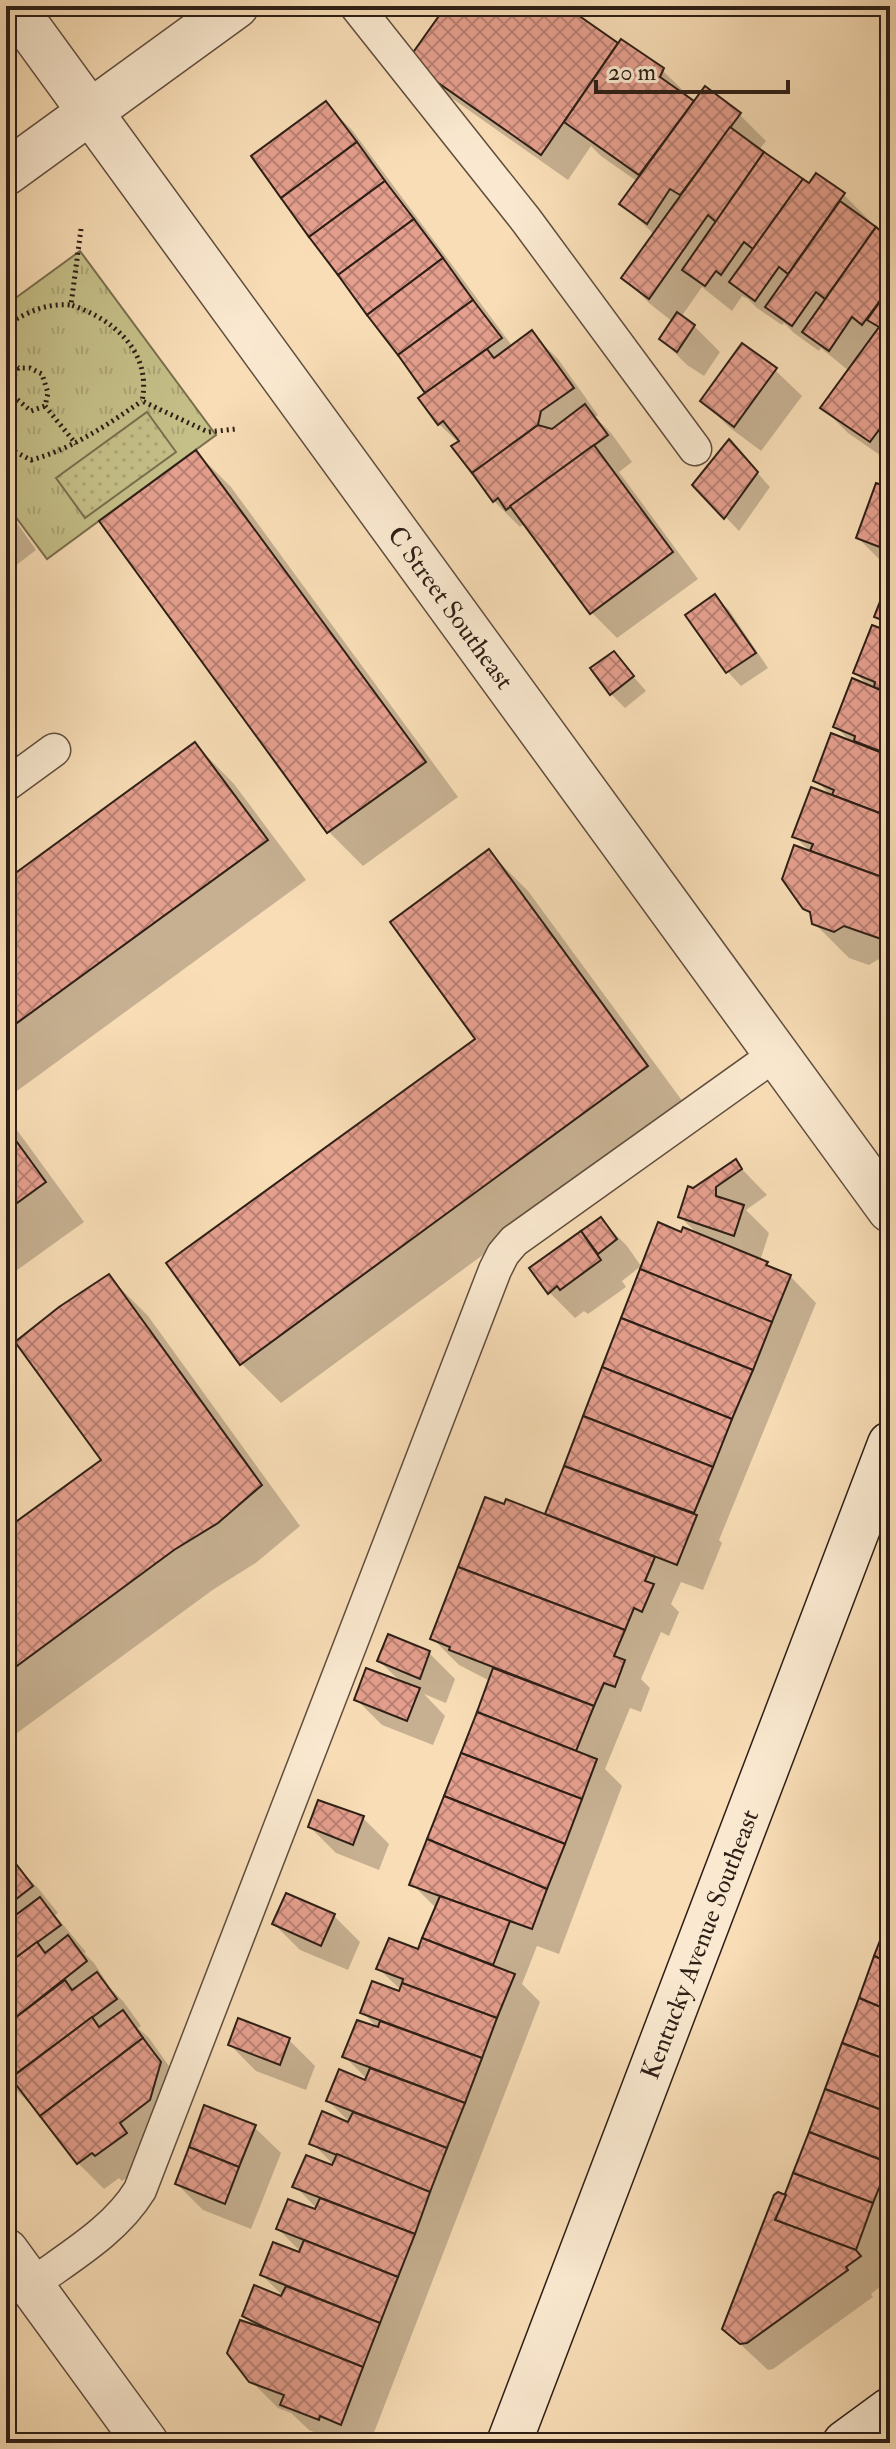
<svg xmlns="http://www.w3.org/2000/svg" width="896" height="2449" font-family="'IM FELL Double Pica',serif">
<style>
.grass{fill:url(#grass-tufts);stroke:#796f4f;stroke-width:2}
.garden{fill:url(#garden-dots);stroke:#796f4f;stroke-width:2}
.shadow{fill:#0003}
.building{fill:url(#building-cross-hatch);stroke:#2d1f16;stroke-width:2}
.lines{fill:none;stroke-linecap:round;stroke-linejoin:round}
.lane-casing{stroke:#604e3e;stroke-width:35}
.street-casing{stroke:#604e3e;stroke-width:47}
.secondary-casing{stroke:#2d1f16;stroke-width:47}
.path{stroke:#2d1f16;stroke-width:5;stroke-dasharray:2 4;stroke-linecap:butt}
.lane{stroke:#fae9d0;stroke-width:32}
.street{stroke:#fae9d0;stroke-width:44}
.secondary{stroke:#fae9d0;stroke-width:44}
.labels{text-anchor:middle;stroke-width:7;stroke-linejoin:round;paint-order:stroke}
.street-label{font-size:26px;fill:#2d1f16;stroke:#fae9d0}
</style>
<defs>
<pattern id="grass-tufts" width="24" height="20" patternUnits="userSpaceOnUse" patternTransform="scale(2)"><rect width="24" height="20" fill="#c5bf88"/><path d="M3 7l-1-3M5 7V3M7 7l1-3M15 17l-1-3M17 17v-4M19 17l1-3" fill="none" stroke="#aaa475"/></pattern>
<pattern id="garden-dots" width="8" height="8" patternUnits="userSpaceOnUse" patternTransform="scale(2)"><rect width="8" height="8" fill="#c5bf88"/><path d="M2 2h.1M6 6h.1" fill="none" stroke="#aaa475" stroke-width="1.8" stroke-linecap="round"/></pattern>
<pattern id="building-cross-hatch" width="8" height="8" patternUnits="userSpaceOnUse" patternTransform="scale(2)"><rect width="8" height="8" fill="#e59f8e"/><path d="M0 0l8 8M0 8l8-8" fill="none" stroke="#ba8173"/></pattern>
</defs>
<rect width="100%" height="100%" fill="#f8ddb6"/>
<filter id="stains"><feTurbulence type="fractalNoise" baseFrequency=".0025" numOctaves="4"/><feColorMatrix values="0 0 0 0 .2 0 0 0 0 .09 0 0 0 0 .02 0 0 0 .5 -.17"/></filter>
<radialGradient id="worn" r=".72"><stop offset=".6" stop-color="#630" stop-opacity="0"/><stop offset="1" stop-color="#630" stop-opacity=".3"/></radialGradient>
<path class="grass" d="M80 251 216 435 47 559 6 504V305Z"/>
<path class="garden" d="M147 412 176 452 85 518 56 478Z"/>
<g class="shadow">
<path d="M448 6 466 18 475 6H562L618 46 662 70 696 103 706 89 740 115 766 141 759 150 809 186 816 176 844 195 870 221 868 225 884 237 890 229V462L848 433 822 407 849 371 821 348 819 351 794 333 784 323 782 325 757 308 748 299 742 296 732 311 702 287 681 317 694 326 720 352 704 376 687 365 661 339 673 322 650 304 624 278 655 235 622 204 638 182 601 156 591 146 568 180 436 87Z"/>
<path d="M325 103 352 130 513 347 531 333 558 359 598 415 595 417 611 433 632 462 619 472 698 579 617 638 591 612 524 524 520 527 494 501 459 443 439 424 428 394 253 157Z"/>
<path d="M775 370 802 396 761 451 729 427 703 401Z"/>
<path d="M196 452 231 487 458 797 363 866 329 832Z"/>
<path d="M742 456 770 487 739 531 695 485Z"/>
<path d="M890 491V566L884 564 858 538Z"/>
<path d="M6 507 36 550 6 573Z"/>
<path d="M890 581V631L876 617Z"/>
<path d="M715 597 729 610 768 668 741 686 728 672 688 616Z"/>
<path d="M890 634V963L879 959 869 965 849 958 814 923 813 917 805 908 812 853 795 837 833 798 816 780 852 743 836 727 871 688 855 673Z"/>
<path d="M613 653 646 691 625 708 611 694 592 668Z"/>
<path d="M195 744 234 784 306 880 6 1099V882Z"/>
<path d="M489 852 528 891 686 1106 281 1403 242 1364 169 1264 478 1039Z"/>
<path d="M6 1115 84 1222 6 1278Z"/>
<path d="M735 1162 767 1195 746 1210 769 1233 760 1261 773 1270 790 1276 816 1303 719 1540 722 1543 703 1590 681 1582 671 1604 679 1612 669 1636 661 1632 641 1679 650 1688 641 1712 630 1708 605 1769 622 1786 559 1954 537 1946 522 1984 540 2002 370 2443H341L309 2430 291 2413 278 2408 251 2381 256 2328 244 2315 288 2301 262 2275 306 2257 278 2229 322 2214 295 2186 339 2170 312 2143 353 2125 328 2101 373 2085 345 2057 380 2030 362 2012 406 1995 379 1969 419 1951 437 1909 412 1884 490 1681 459 1665 433 1639 547 1517 659 1225 683 1235 700 1236 680 1217 694 1190Z"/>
<path d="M601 1220 627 1246 641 1266 622 1281 626 1287 588 1314 584 1311 575 1318 549 1292 532 1269Z"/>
<path d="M109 1277 148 1316 300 1526 257 1562 214 1589 6 1741V1532L104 1461Z"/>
<path d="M429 1653 455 1679 446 1703 424 1694 445 1716 433 1745 382 1725 356 1699 402 1683 379 1661Z"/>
<path d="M363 1818 389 1844 379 1870 336 1853 310 1827Z"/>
<path d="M12 1862 38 1888 58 1913 55 1915 86 1952 84 1953 94 1963 111 1989 123 2001 141 2026 138 2028 149 2038 186 2090 152 2160 122 2181 119 2178 104 2189 78 2163 35 2105 33 2107 6 2080V1867Z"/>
<path d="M890 1889V1909L884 1903Z"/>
<path d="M334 1916 360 1942 348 1970 300 1950 274 1924Z"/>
<path d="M890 1920V2254L881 2277 885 2283 871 2294 873 2297 773 2369 768 2370 724 2329 787 2198Z"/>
<path d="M289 2040 315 2066 306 2090 256 2071 230 2045Z"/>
<path d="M254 2127 281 2153 251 2229 203 2210 177 2184Z"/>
</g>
<g class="building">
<path d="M446 6H453L466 16 472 6H565L618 43 541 155 407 61Z"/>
<path d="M621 39 664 68 660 77 694 101 639 175 564 122Z"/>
<path d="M705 86 741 113 680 195 670 189 647 224 619 204Z"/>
<path d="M326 101 357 142 281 198 251 156Z"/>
<path d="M730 127 764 152 716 222 708 215 649 299 621 278Z"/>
<path d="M357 142 385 181 309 237 281 198Z"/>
<path d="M764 152 803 179 753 249 744 242 721 275 716 271 705 286 682 270Z"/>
<path d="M816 173 845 193 788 274 779 267 755 301 729 282 803 179 809 183Z"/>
<path d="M385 181 414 219 338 275 309 237Z"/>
<path d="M840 201 876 227 825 299 816 292 792 326 765 307Z"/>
<path d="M414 219 443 258 367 315 338 275Z"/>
<path d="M890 226V287L862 325 852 317 829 351 802 332 876 227 884 234Z"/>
<path d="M443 258 473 300 398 355 367 315Z"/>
<path d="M890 287V415L870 442 820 408 879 327 867 320Z"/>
<path d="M473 300 502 338 425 393 398 355Z"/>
<path d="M677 312 695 325 677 352 659 339Z"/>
<path d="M532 330 574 388 541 411 538 425 472 473 451 446 459 441 443 421 438 425 418 398 487 349 494 358Z"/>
<path d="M742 343 777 368 734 427 700 401Z"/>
<path d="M585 404 608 435 506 510 498 498 493 502 472 473 538 425 552 429Z"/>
<path d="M729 439 758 472 724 519 692 485Z"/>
<path d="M594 445 673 552 590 614 510 506Z"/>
<path d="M196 450 426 762 327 833 99 521Z"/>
<path d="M876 483 890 488V551L856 538Z"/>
<path d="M890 576V623L874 617Z"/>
<path d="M715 594 756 653 726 673 685 615Z"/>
<path d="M872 625 890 632V694L874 687 875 682 853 673Z"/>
<path d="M614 651 634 676 610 695 590 668Z"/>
<path d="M852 678 890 694V755L854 741 855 736 833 727Z"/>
<path d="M831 733 890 756V817L832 795 834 790 813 781Z"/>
<path d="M195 742 268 840 6 1031V880Z"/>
<path d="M811 787 890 817V880L810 851 813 844 792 837Z"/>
<path d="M794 845 890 880V942L844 926 834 932 812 924 810 912 803 909 782 879Z"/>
<path d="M489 849 648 1066 240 1365 166 1263 475 1039 390 922Z"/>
<path d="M6 1127 46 1182 6 1211Z"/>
<path d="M736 1159 742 1169 716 1187V1196L744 1205 734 1236 678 1217 688 1186 693 1188Z"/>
<path d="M601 1217 617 1239 598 1254 581 1231Z"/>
<path d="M658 1222 681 1232 683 1227 768 1262 766 1265 791 1275 772 1322 640 1269Z"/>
<path d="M581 1231 601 1260 560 1290 557 1286 548 1294 529 1268Z"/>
<path d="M640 1269 772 1322 753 1370 621 1318Z"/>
<path d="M109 1274 262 1485 218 1523 174 1550 6 1674V1529L101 1460 15 1342 59 1307Z"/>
<path d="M621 1318 753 1370 732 1419 602 1367Z"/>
<path d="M602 1367 732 1419 713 1467 583 1416Z"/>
<path d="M583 1416 713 1467 694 1513 564 1466Z"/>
<path d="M564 1466 697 1515 677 1565 545 1514Z"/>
<path d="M485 1497 504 1504 506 1499 655 1557 645 1581 654 1584 642 1612 634 1608 625 1630 458 1567Z"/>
<path d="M458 1567 625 1630 614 1656 625 1660 615 1687 604 1683 594 1706 449 1650 450 1647 430 1639Z"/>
<path d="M388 1634 430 1651 420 1679 377 1661Z"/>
<path d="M366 1668 420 1688 407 1721 354 1700Z"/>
<path d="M493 1668 594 1706 576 1751 477 1712Z"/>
<path d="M477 1712 597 1759 582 1799 461 1753Z"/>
<path d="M461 1753 582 1799 565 1844 444 1796Z"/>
<path d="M444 1796 565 1844 547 1889 427 1839Z"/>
<path d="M318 1800 364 1816 353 1845 308 1827Z"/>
<path d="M427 1839 547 1889 532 1929 409 1885Z"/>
<path d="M13 1860 33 1886 6 1907V1865Z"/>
<path d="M286 1893 335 1914 321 1946 272 1924Z"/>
<path d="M440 1896 510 1921 493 1965 422 1938Z"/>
<path d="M40 1897 61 1925 6 1965V1907L10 1905 17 1914Z"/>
<path d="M890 1915V1963L874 1956Z"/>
<path d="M68 1935 87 1961 6 2025V1965L37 1942 45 1953Z"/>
<path d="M389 1938 418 1949 422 1938 515 1974 497 2018 402 1983 403 1979 376 1969Z"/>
<path d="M874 1956 890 1963V2011L859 1998Z"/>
<path d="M97 1972 117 1999 6 2081V2025L65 1980 72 1990Z"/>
<path d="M372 1981 399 1991 402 1983 497 2018 482 2058 360 2013Z"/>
<path d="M859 1998 890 2011V2061L842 2043Z"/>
<path d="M123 2010 143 2038 40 2116 11 2078 92 2017 99 2027Z"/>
<path d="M238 2018 290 2038 280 2065 228 2045Z"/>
<path d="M357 2020 378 2027 380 2021 482 2058 465 2103 342 2057Z"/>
<path d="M143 2038 161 2062 150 2100 120 2123 127 2133 95 2156 92 2153 77 2164 40 2116Z"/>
<path d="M842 2043 890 2061V2113L825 2089Z"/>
<path d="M370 2068 465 2103 447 2148 326 2101 339 2069 365 2080Z"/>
<path d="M825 2089 890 2113V2163L809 2132Z"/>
<path d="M204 2105 256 2125 239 2167 189 2147Z"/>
<path d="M322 2111 348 2122 353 2112 447 2148 430 2192 309 2144Z"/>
<path d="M809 2132 889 2163 873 2203 793 2173Z"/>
<path d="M189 2147 239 2167 225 2204 175 2184Z"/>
<path d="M337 2154 430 2192 415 2234 292 2187 306 2155 332 2165Z"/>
<path d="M793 2173 873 2203 856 2250 775 2220Z"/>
<path d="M778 2192 786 2195 775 2220 856 2250 861 2256 846 2267 848 2270 747 2343 740 2344 722 2329 774 2195Z"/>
<path d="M320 2198 415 2234 398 2277 276 2229 288 2199 315 2209Z"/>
<path d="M304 2240 398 2277 380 2323 260 2275 273 2242 299 2252Z"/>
<path d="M254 2285 281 2296 286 2286 380 2323 363 2367 270 2330 242 2316Z"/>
<path d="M240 2320 270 2330 363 2367 341 2425 320 2416 319 2420 280 2405 284 2395 249 2382 227 2353Z"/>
</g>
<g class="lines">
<defs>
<g id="lane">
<path d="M356 6 526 220 695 449"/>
<path d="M6 785 54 750"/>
<path d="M31 2285C69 2257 115 2231 140 2190L495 1270 503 1254 514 1241 776 1054"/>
</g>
<g id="street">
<path id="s1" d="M13 6 890 1210"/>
<path d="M6 173 236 6"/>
<path d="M6 2251 146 2443"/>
</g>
<g id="secondary">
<path id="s2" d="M509 2443 890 1444"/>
<path d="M845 2443 890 2410"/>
</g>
</defs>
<use href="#lane" class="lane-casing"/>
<use href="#street" class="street-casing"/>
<use href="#secondary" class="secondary-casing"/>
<g class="path">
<path d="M81 229 71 305C114 319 152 352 142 401L208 432 236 429"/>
<path d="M6 325C28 312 45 303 71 305"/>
<path d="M6 353 18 368H30L42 374 48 393 45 406 76 444"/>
<path d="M18 368 10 384 13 396 31 411 45 406"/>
<path d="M6 444 10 449 31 460C72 449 107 425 142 401"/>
</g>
<use href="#lane" class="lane"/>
<use href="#street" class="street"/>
<use href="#secondary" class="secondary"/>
</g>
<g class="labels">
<g class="street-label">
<text dy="9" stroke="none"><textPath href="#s1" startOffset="744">C Street Southeast</textPath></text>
<text dy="9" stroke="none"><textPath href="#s2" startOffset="534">Kentucky Avenue Southeast</textPath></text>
</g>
</g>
<rect width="896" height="2449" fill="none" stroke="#f8ddb6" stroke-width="32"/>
<rect x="8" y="8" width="880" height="2433" fill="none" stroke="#2d1f16" stroke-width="4"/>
<rect x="16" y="16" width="864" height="2417" fill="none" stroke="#2d1f16" stroke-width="2"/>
<path d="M596 80v12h192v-12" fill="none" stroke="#2d1f16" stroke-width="4"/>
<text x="608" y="80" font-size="24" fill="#2d1f16" stroke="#fae9d0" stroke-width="6" paint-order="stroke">20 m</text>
<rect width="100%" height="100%" filter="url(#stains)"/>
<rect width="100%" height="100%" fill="url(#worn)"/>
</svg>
